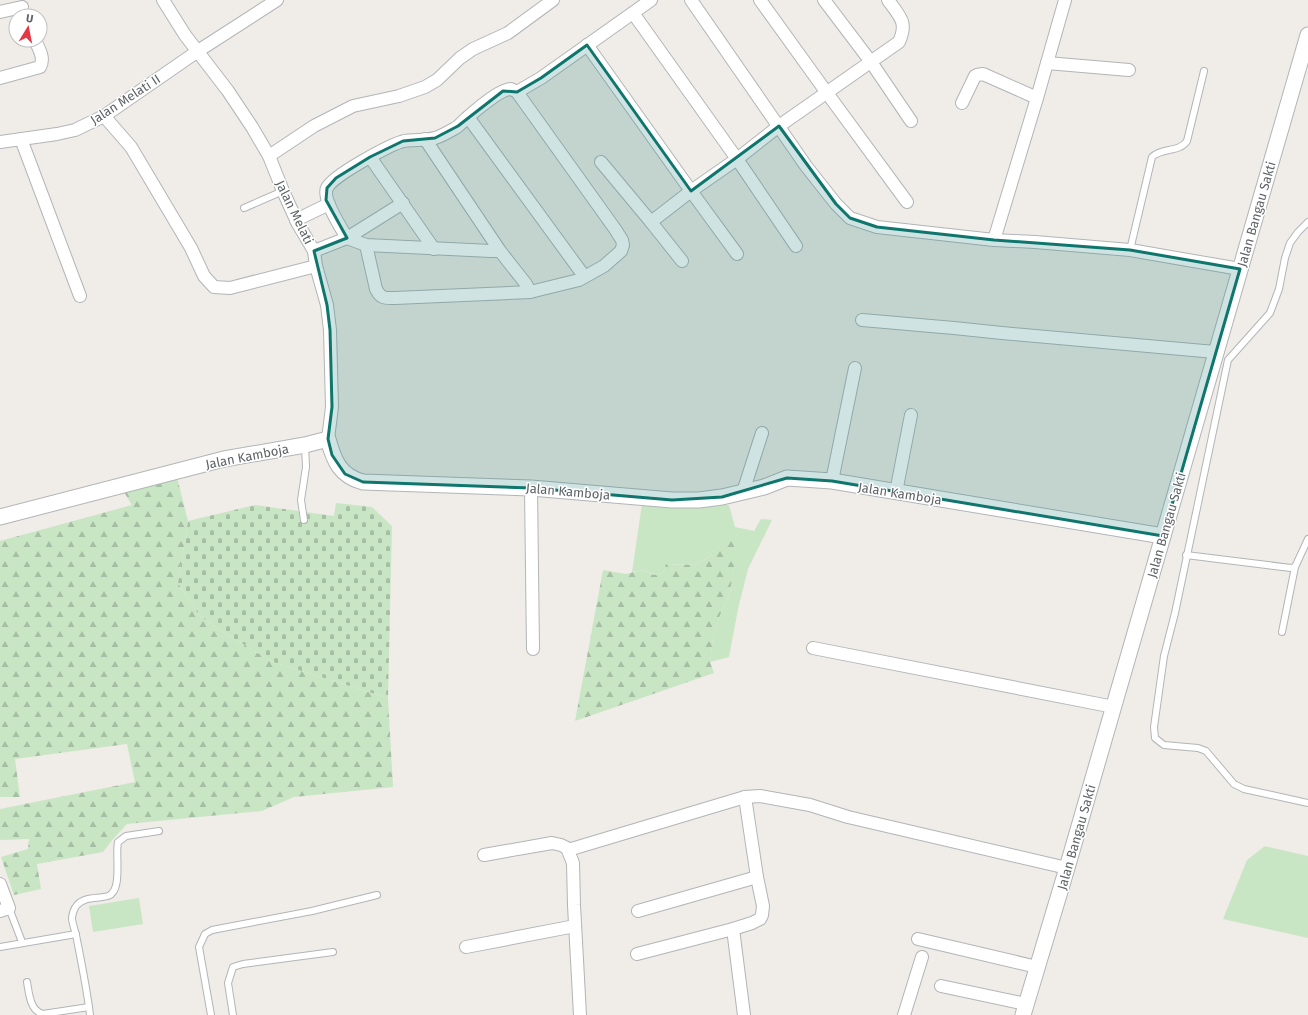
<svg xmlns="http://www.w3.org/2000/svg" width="1308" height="1015" font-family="'Fira Sans',sans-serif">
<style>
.grass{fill:#c9e6c4}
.forest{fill:url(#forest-firs)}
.cemetery{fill:url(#cemetery-stones)}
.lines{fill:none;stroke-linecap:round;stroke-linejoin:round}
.service-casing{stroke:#b2b5b8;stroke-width:8}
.minor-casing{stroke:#b2b5b8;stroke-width:14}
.tertiary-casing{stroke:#b2b5b8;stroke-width:17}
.service{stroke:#fff;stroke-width:6}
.minor{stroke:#fff;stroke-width:12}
.tertiary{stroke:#fff;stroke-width:15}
.marked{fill:#0f766e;fill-opacity:0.2;stroke:#0f766e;stroke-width:3;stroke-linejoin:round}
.labels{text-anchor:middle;stroke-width:3;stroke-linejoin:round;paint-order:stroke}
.street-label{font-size:13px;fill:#5e6366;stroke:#fff}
</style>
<defs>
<pattern id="forest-firs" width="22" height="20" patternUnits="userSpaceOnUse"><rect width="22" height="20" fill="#c9e6c4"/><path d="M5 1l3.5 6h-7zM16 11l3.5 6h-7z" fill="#a6bea3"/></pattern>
<pattern id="cemetery-stones" width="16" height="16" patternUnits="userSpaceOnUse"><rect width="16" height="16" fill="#c9e6c4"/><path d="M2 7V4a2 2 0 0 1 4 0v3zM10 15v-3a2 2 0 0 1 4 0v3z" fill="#a6bea3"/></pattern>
</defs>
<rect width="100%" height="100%" fill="#f0ece7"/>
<g class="grass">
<path d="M642 504 729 505 735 527 754 531 761 519 772 520 748 569 738 609 729 657 710 662 713 637 720 615 730 593 731 585 734 572 712 554 697 565 666 564 663 573 655 575 642 570 632 572Z"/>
<path d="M1265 846 1308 856V938L1223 919 1247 860Z"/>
<path d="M139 898 143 924 93 932 89 906Z"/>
</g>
<g class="forest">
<path d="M177 477 188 521 178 583 199 615 226 634 273 662 388 698 393 787 294 797 262 811 127 824 113 839 103 852 37 864 41 889 14 895 1 857 28 849 29 839 0 840V809L135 782 127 744 15 759 20 797H0V541L132 505 122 489Z"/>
<path d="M716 538 734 541 735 556 734 572 731 585 730 593 720 615 713 637 710 662 714 673 575 721 603 570 626 574 642 570 654 575 663 573 666 564 697 565 712 554Z"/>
</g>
<path class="cemetery" d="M336 503 372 507 392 526 388 698 273 662 226 634 199 615 178 583 188 521 255 505 334 516Z"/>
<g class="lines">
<defs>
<g id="service">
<path d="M244 208 283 191"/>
<path d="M1308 222 1298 232 1290 243 1285 258 1279 289 1270 313 1228 360 1175 613 1164 656 1154 727 1155 738 1164 745 1198 748 1206 751 1234 784 1244 789 1308 803"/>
<path d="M1130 250 1152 157C1162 147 1179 153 1187 141L1204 71"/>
<path d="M304 520 301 500 306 467 305 445"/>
<path d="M1186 555 1291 568 1295 567 1308 539"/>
<path d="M1282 632 1295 567"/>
<path d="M9 908 22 942"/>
<path d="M0 947 76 934"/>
<path d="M27 982C29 993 30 1011 43 1014L89 1007"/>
<path d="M90 1015C87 990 82 965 77 940 76 933 73 926 72 919 72 915 74 908 77 905 85 896 98 899 108 896 123 891 115 855 118 842L126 836 159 831"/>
<path d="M211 1015 199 947 205 934 212 930 312 911 377 895"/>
<path d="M233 1015 228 983 233 967 243 964 333 952"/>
</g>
<g id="minor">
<path d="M163 0 185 35 228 91 252 127 269 156 283 191 298 224 314 251 316 266 327 305 330 330 332 407 328 439"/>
<path d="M691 0 806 166 836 204 850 218 877 227 994 240 1035 242 1130 250 1240 269"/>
<path d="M760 0 827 93 907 202"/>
<path d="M824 0 871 62 911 121"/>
<path d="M0 12 22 7"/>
<path d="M633 13 737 159 796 246"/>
<path d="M587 45 691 191 737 254"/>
<path d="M1047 63 1129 70"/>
<path d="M0 78 40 67C45 58 39 49 35 40"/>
<path d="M517 92 541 78 651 0"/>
<path d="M962 103 975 76 977 75 983 74 1037 98"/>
<path d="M104 116 131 147 191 248 204 276 214 287 230 288 316 266"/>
<path d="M468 117 584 276"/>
<path d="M21 139 80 296"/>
<path d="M425 139 500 251"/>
<path d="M0 142 57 134 75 130 104 116 198 51 277 0"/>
<path d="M269 156 314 126 353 106 399 96 425 87 437 80 460 58 473 49 508 33 553 0"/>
<path d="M370 157 434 249"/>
<path d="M601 162 651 222"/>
<path d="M403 203 347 238 366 245 491 251H500L526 284 530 292"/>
<path d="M296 220 329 204"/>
<path d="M994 240 1037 98 1065 0"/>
<path d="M314 251 347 238C341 228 322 198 327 188 332 176 391 144 404 141 414 139 425 141 435 138 442 136 450 131 457 127 461 124 464 120 468 117 477 109 501 89 511 89L517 92 615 229 622 240 623 245 621 251 604 266 579 280 530 292 395 298C385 298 381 299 376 289L366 245"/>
<path d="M682 261 651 222 691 191 737 159 779 126 899 42C908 22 900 17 888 0"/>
<path d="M862 320 954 328 1002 333 1215 352"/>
<path d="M832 481 855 368"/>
<path d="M531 488 533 649"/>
<path d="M743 492 762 433"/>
<path d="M896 492 911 415"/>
<path d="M813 648 1114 707"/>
<path d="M568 850 745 797 760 796 810 805 848 817 1067 868"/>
<path d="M484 855 552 843 561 845 567 848 573 863 574 905 580 1015"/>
<path d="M0 884 9 908 0 911"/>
<path d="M638 911 757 877"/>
<path d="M733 929 744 1015"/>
<path d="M918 939 1037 967"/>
<path d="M466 947 575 926"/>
<path d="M637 954 733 929 752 923 760 919 762 915 763 906 757 877 745 797"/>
<path d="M941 986 1026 1004"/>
<path d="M904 1015 922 957"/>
</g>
<g id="tertiary">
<path d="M0 517 224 459 305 445 328 439C334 461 340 476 363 482L531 488 672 500H699L722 497 764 487 787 478 832 481 1163 536"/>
<path d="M1023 1015 1067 868 1308 35"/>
</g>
</defs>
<use href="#service" class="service-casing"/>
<use href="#minor" class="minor-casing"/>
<use href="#tertiary" class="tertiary-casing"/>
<use href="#service" class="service"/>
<use href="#minor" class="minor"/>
<use href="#tertiary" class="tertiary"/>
</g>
<path class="marked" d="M587 45 691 191 779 126 836 204 850 218 877 227 994 240 1130 250 1240 269 1163 536 832 481 787 478 722 497 672 500 531 488 363 482 345 474 332 455 328 439 332 407 330 330 327 305 314 251 347 238 326 200 327 188 336 178 370 157 403 141 435 138 458 126 503 91 517 92 541 78Z"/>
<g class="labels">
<g class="street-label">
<text transform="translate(125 99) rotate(-33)" y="5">Jalan Melati II</text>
<text transform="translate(295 212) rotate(64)" y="5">Jalan Melati</text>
<text transform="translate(1256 214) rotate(-74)" y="5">Jalan Bangau Sakti</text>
<text transform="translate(247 456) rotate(-11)" y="5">Jalan Kamboja</text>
<text transform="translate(568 491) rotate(5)" y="5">Jalan Kamboja</text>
<text transform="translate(900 493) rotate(9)" y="5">Jalan Kamboja</text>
<text transform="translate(1166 525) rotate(-74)" y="5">Jalan Bangau Sakti</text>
<text transform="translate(1076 837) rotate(-74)" y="5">Jalan Bangau Sakti</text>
</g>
</g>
<g transform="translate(28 28) rotate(10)"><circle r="19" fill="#ffffff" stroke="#bfc1c2"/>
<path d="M0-3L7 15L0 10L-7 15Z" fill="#e43945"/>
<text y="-6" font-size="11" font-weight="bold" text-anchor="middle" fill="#5e6366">U</text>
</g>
</svg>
